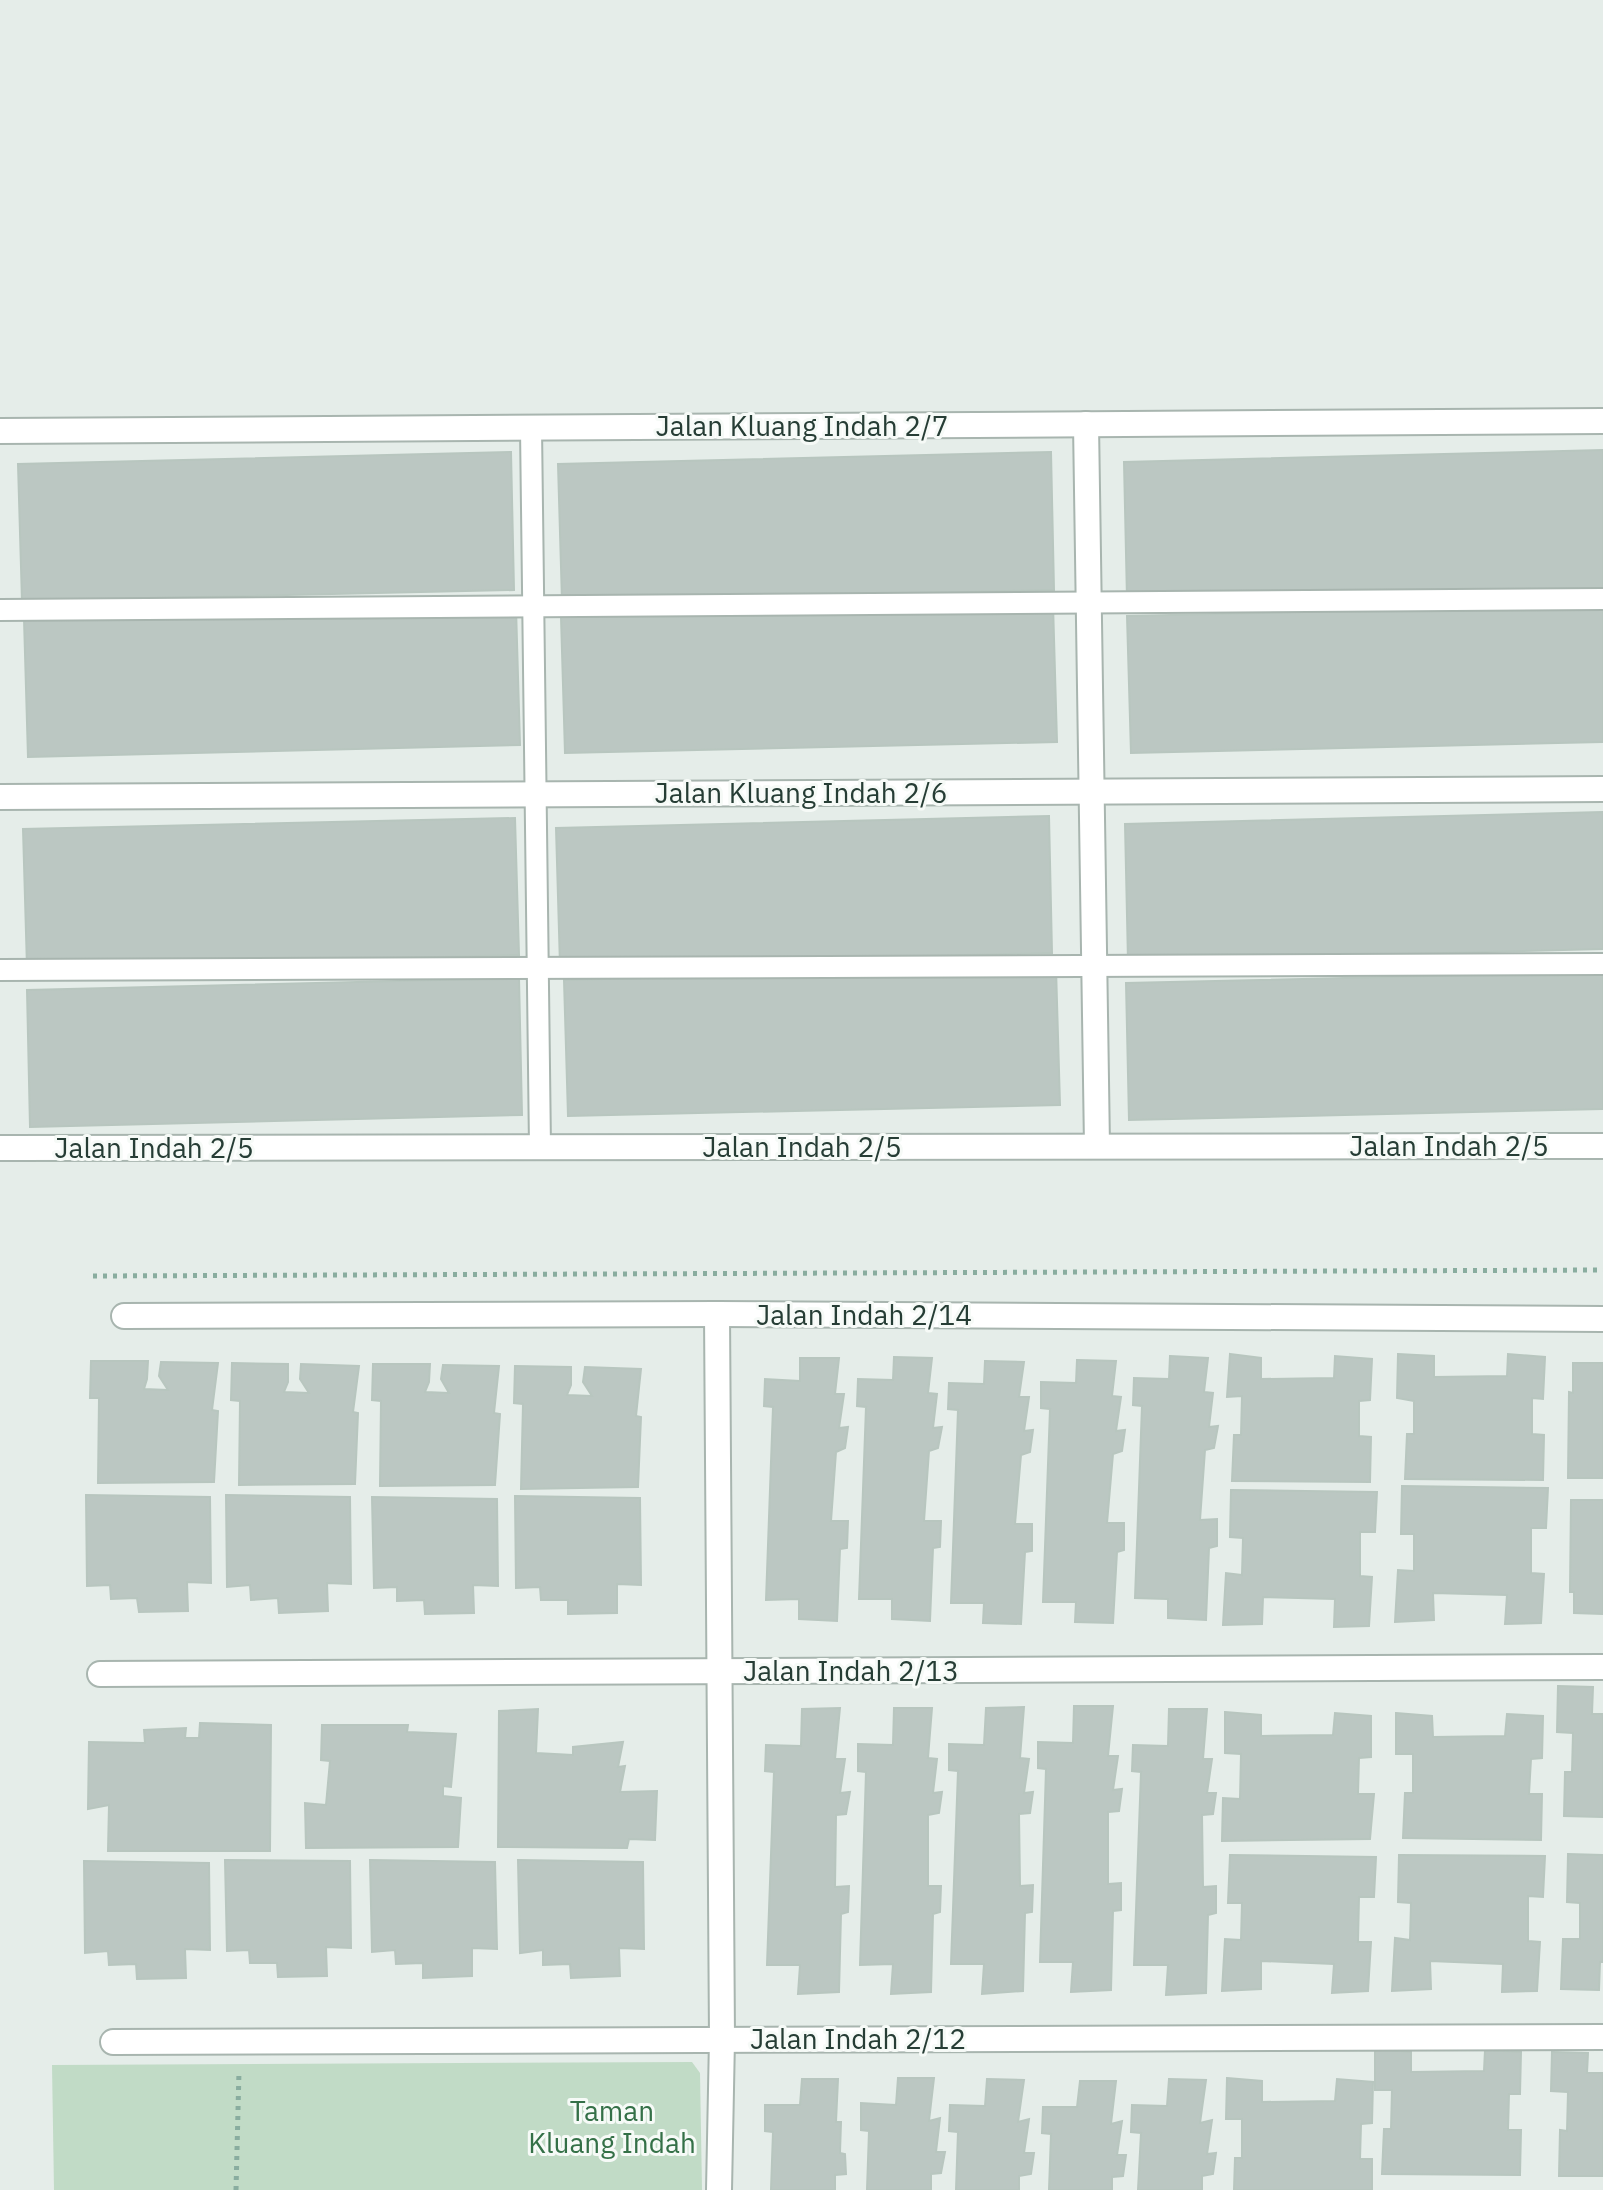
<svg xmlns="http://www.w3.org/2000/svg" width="1603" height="2190" font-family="'IBM Plex Sans',sans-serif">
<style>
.green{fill:#c1dbc6}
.building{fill:#bbc7c2;stroke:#b8c6bf;stroke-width:2}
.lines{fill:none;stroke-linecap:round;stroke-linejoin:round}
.lane-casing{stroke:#a8b5af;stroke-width:24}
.street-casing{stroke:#a8b5af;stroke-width:28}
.path{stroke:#89ad9f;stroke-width:5;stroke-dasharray:4 6;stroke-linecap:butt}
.lane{stroke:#fff;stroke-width:20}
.street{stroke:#fff;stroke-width:24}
.labels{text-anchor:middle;stroke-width:6;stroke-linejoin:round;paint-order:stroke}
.street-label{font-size:28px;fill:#263d35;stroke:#f6faf7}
.park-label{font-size:28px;fill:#347047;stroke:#f6faf7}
</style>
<rect width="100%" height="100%" fill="#e5ede9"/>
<path class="green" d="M692 2062 700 2073 702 2190H54L52 2065Z"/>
<g class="building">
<path d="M1603 450V588L1127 599 1124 462Z"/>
<path d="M511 452 514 590 22 601 18 464Z"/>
<path d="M1051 452 1054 590 562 601 558 464Z"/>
<path d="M1053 604 1057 742 565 753 561 617Z"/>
<path d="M1603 605V742L1131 753 1127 616Z"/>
<path d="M516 608 520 745 28 757 24 619Z"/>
<path d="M1603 812V949L1128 961 1125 824Z"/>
<path d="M1049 816 1052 953 560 965 556 828Z"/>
<path d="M515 818 519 955 27 967 23 829Z"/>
<path d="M1056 968 1060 1105 568 1116 564 980Z"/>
<path d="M1603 972V1109L1129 1120 1126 983Z"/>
<path d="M519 978 522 1115 30 1127 27 990Z"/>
<path d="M1230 1354 1261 1358V1379L1334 1378 1335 1356 1372 1359 1370 1400 1359 1401V1436L1371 1437 1370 1482 1232 1481 1234 1435H1241L1242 1396 1227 1397Z"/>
<path d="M1398 1354 1434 1356V1377L1507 1376 1508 1354 1545 1357 1543 1399 1532 1398V1434L1544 1435 1543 1480 1405 1479 1407 1434H1414V1401L1397 1398Z"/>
<path d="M1170 1356 1208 1358 1204 1392 1213 1393 1209 1427 1218 1426 1214 1448 1205 1450 1200 1520 1217 1519V1546L1209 1548 1206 1620 1168 1618V1599L1135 1598 1142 1406 1133 1405 1134 1378 1169 1379Z"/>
<path d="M894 1357 932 1358 928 1393 937 1394 933 1428 942 1427 938 1448 929 1451 924 1521H941L940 1547 933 1548 930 1621 892 1619V1599H859L866 1407 857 1406 858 1379 893 1380Z"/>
<path d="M800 1358H839L835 1394H844L839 1428 848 1427 845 1448 836 1452 831 1521H848L847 1548 840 1549 837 1621 799 1619V1599L766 1600 773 1407 764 1406 765 1379 800 1381Z"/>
<path d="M1077 1360 1116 1361 1112 1396 1121 1397 1116 1431 1125 1430 1122 1451 1113 1454 1107 1523H1124V1550L1117 1552 1113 1623 1075 1622 1076 1602H1043L1050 1409 1041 1408V1382L1076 1383Z"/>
<path d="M91 1361H148L147 1379 144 1389 168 1390 159 1376 161 1362 218 1363 212 1410 218 1411 214 1482 98 1483 99 1398H90Z"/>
<path d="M985 1361 1024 1362 1019 1397H1029L1024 1431 1033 1430 1030 1452 1021 1455 1015 1524H1032V1551L1025 1552 1021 1624 983 1623 984 1603H951L958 1410 948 1409 949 1383 984 1384Z"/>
<path d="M232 1363 288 1364V1382L284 1392 309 1393 300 1379 301 1364 359 1366 353 1412 358 1413 355 1484 239 1485 240 1401 231 1400Z"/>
<path d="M1573 1363H1603V1478H1568L1569 1392 1573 1393Z"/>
<path d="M373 1364H430L429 1382 425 1392 449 1393 441 1379 443 1365 499 1366 494 1413 500 1414 495 1485 380 1486 381 1401 372 1400Z"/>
<path d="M515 1366 571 1367V1385L567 1395 592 1396 583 1382 585 1367 641 1369 636 1416 641 1417 638 1487 521 1489 523 1404 514 1403Z"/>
<path d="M1402 1486 1548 1488 1546 1528H1531V1573L1544 1574 1541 1623 1505 1624 1507 1595 1433 1593 1434 1620 1395 1622 1398 1570 1414 1571V1534H1401Z"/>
<path d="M1231 1490 1377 1492 1375 1532H1360V1576L1372 1577 1369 1626 1334 1627 1335 1599 1263 1597 1262 1624 1223 1625 1226 1573 1242 1575 1243 1538 1230 1537Z"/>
<path d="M86 1495 210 1497 211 1583 187 1582 188 1611 139 1612 137 1598 111 1599 110 1585 87 1586Z"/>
<path d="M226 1495 350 1497 351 1584 327 1583 328 1611 279 1613 278 1598 251 1600 250 1585 227 1587Z"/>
<path d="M515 1496 640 1498 641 1585 617 1584V1613L568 1614V1600H541L540 1587 516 1588Z"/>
<path d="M372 1497 497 1499 498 1586 473 1585 474 1613 425 1614 424 1600 397 1601V1587L374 1588Z"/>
<path d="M1571 1500H1603V1614L1574 1613V1592H1570Z"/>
<path d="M1558 1686 1593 1687 1592 1714H1603V1817L1564 1816 1565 1772H1572L1573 1733 1557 1732Z"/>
<path d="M1074 1706H1113L1108 1756H1118L1113 1790 1122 1789 1119 1811 1108 1812V1884L1121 1883V1910L1113 1911 1111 1990 1071 1992 1073 1962H1040L1046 1769 1038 1768V1742L1073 1743Z"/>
<path d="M1024 1707 1020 1758 1029 1759 1024 1793 1033 1792 1030 1813 1019 1814 1020 1886 1033 1885 1032 1912 1025 1913 1023 1991 982 1994 984 1964H951L958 1771 949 1770V1744L984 1745 986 1708Z"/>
<path d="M840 1708 835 1759H845L840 1793 850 1792 846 1814 836 1815 835 1887 849 1886 848 1912 841 1914 839 1992 798 1994 800 1965H767L774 1772 765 1771 766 1745 801 1746 802 1709Z"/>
<path d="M894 1708H932L928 1758 937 1759 933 1793 942 1792 939 1813 928 1815V1886H941L940 1912 933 1914 931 1992 891 1994 893 1964 860 1965 866 1772 858 1771V1744L893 1745Z"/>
<path d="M538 1709 536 1753 573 1755V1747L623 1742 618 1767 625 1766 620 1792 657 1791 655 1840 629 1839 627 1848 498 1847 499 1711Z"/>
<path d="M1169 1709H1207L1203 1759H1212L1207 1793H1216L1213 1814 1202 1815 1203 1887 1216 1886V1913L1208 1915 1206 1993 1166 1995 1168 1965H1134L1141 1772 1132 1771 1133 1745 1168 1746Z"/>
<path d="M1225 1712 1261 1715V1736L1333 1735 1335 1713 1371 1716V1757L1359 1758 1358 1794H1374L1370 1839 1222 1841 1223 1798 1240 1799 1241 1754 1225 1753Z"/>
<path d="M1396 1713 1432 1716 1433 1737 1505 1736 1507 1714 1543 1716 1542 1758 1531 1759 1529 1794H1542L1541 1840 1403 1838 1405 1793H1413V1754H1396Z"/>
<path d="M200 1723 271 1725 270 1851H108L109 1805 88 1809 89 1742 145 1743 144 1730 186 1728 185 1738H199Z"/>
<path d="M322 1725H408L407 1732 456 1734 451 1787 443 1786V1796L461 1798 458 1847 306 1848 305 1803 326 1805 330 1761 321 1760Z"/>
<path d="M1568 1854 1603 1855V1962H1600L1599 1990 1561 1989 1563 1939H1580V1903L1567 1902Z"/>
<path d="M1230 1855 1376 1857 1374 1897H1359L1358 1942H1371L1368 1991 1332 1993 1334 1964 1261 1961V1989L1222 1991 1225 1939 1241 1940 1242 1903H1228Z"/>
<path d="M1399 1855 1545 1856 1543 1897 1528 1896V1941L1540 1942 1537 1991 1502 1992 1503 1964 1430 1961 1431 1989 1392 1991 1395 1938 1410 1940 1411 1903 1398 1902Z"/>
<path d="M225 1860 350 1861 351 1948 326 1947 327 1976 278 1977 277 1963H250L249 1950 227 1951Z"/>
<path d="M370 1860 495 1862 497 1949 472 1948V1976L423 1978V1963L396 1964 395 1950 372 1952Z"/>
<path d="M518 1860 643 1862 644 1949 619 1948 620 1976 571 1978 570 1964 543 1965V1950L520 1953Z"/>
<path d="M84 1861 209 1863 210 1950 185 1949 186 1978 137 1979 136 1964 109 1965 108 1951 85 1953Z"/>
<path d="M1375 2049 1411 2052V2072L1484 2071 1485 2050 1521 2052 1520 2094H1509L1508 2130H1521L1520 2175 1382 2174 1384 2129H1391L1392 2090H1375Z"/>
<path d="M1552 2052 1588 2053 1587 2073H1603V2176H1559L1560 2130 1567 2131 1568 2092 1551 2091Z"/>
<path d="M898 2078H934L929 2121 940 2118 936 2152H945L941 2173 931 2174V2190H867L869 2131 861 2130V2103L896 2105Z"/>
<path d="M1227 2078 1262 2081V2102L1335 2101 1337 2079 1373 2082 1372 2123 1361 2124 1360 2159H1372V2190H1234L1235 2158H1242V2119H1226Z"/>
<path d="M802 2079H838L836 2122H841L840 2153 845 2154 846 2174 835 2175V2190H771L773 2132 765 2131V2105H800Z"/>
<path d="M987 2079 1024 2080 1018 2122 1029 2119 1024 2153H1034L1031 2174 1019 2176V2190H956L958 2132 949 2131 950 2105 985 2106Z"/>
<path d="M1169 2079 1206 2080 1200 2123 1212 2120 1207 2154 1216 2153 1213 2174 1202 2176V2190H1138L1141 2133 1131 2132 1132 2105 1167 2106Z"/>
<path d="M1080 2081H1116L1111 2124 1122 2121 1117 2155H1126L1123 2176 1112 2177V2190H1049L1051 2134 1042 2133 1043 2107H1077Z"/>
</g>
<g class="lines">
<defs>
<g id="lane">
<path d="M531 428 540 1147"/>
<path d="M0 610 1603 599"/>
<path d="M0 970 1603 964"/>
</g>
<g id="street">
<path d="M1086 424 1097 1146"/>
<path d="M0 431 1603 421"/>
<path d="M0 797 1603 789"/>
<path d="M0 1148 1603 1146"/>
<path d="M717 1314 722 2039 719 2190"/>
<path d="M124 1316 717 1314 1603 1319"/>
<path d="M100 1674 1603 1667"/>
<path d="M113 2042 1603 2037"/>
</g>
</defs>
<use href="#lane" class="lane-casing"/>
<use href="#street" class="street-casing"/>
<g class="path">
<path d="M93 1276 1603 1270"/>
<path d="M236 2190 239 2071"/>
</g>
<use href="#lane" class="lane"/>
<use href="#street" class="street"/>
</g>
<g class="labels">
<g class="street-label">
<text x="802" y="436">Jalan Kluang Indah 2/7</text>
<text x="801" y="803">Jalan Kluang Indah 2/6</text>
<text x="1449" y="1156">Jalan Indah 2/5</text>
<text x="802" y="1157">Jalan Indah 2/5</text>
<text x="154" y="1158">Jalan Indah 2/5</text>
<text x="864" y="1325">Jalan Indah 2/14</text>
<text x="851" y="1681">Jalan Indah 2/13</text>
<text x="858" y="2049">Jalan Indah 2/12</text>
</g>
<g class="park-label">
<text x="612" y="2121">Taman<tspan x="612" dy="32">Kluang Indah</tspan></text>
</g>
</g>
</svg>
